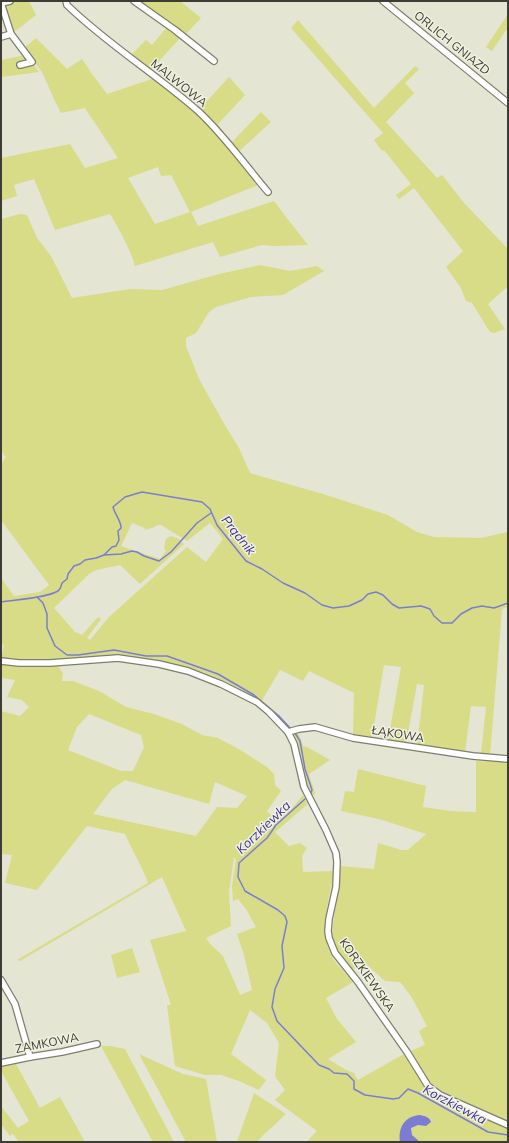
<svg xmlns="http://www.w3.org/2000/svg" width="509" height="1143" font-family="Mulish,sans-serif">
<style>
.green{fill:#d8dc87;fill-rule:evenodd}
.water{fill:#7b7dd4}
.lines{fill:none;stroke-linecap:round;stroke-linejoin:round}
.stream{stroke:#7b7dd4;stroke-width:1.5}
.minor-casing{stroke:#7d7f6e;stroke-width:8}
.minor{stroke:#fff;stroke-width:5.5}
.labels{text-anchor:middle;stroke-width:3;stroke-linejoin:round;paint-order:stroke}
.street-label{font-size:12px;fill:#3d3d36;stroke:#f1f2e0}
.water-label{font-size:13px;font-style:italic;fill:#3b3095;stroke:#f1f2e0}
</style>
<rect width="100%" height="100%" fill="#e4e5d3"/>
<g class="green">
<path d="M17 1H29L36 15 13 33 5 7Z"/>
<path d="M137 1H180L201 18 184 36Z"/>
<path d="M508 14V32L506 30 492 51 486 47Z"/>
<path d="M298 20 374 108 415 66 419 69 405 83 414 93 386 122 437 178 442 175 465 204 508 249V286L488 304 505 329 494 333 490 332 472 303 466 301 461 288 446 267 463 251 414 188 399 199 396 195 411 184 384 150 382 151 374 140 383 133 291 28Z"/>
<path d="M168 26 181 37 151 70 131 55 146 40 152 45Z"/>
<path d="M36 38 67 69 82 59 89 69V70L107 94 152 79 156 75 198 109 208 100 229 77 245 95 218 124 231 143 261 112 271 122 238 152 263 183 191 212 198 226 274 201 286 217 308 245 275 246 262 245 220 257 213 242 135 266C130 248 120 231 110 214L55 230 34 179 14 185 17 196 1 201V158L70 144 85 168 118 158 85 108 61 113 54 99 42 72 24 48ZM158 167 161 176 171 175 190 212 155 224 128 178Z"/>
<path d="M26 55 39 72 1 77V60Z"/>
<path d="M20 214 27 215 37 238 51 256 72 298 130 289 162 290 219 274 260 265 290 271 317 266 324 271 283 295 251 297 216 307 209 312 196 333 186 338V346L199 379 226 427 239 448 250 473 323 494 388 515 417 532 434 537 481 538 508 532V607L502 609 490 755 481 754 486 707 471 706 465 752 417 746 424 685 417 684 406 744 388 741 401 667 384 665 372 737 353 734 354 693 309 671 303 681 280 670 261 702 239 688 214 676 185 666 126 656 20 662 1 659 4 645 1 644V578L14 596 40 592 49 585 1 520V464L6 457 1 451V219ZM132 523 145 528 144 530 152 528 158 525H161L187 541 210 523 223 539 206 562 187 547 109 617 90 640 87 638 101 619 98 617 82 635 75 632 54 608 89 574 96 570 120 565 140 584 184 544 179 539 171 536 166 539 164 548 166 551 160 559 121 546Z"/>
<path d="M1 664 18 666 57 665 63 673 62 681H73L99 691 126 707 154 714 182 724 202 735 218 738 237 748 267 767 274 774 275 785 281 791 267 811 276 820 293 807 303 795 308 804 275 832 289 846 300 843 307 848 302 856 303 872 335 871C329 894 320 931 330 953 334 963 347 974 353 982L326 998 337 1019 356 1042 328 1059 346 1070 354 1073 358 1080 404 1054 421 1080 441 1098 508 1128V1142H306L317 1131 275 1100 285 1090 275 1076 279 1043 267 1023 250 1010 231 1054 266 1080 259 1090 239 1081 221 1075H205L175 1066 167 1005H171L150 940 186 931 162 877 20 961 17 960 148 883C142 865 132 851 125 834L87 826 37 890 5 883 12 855 1 854V711L20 716 29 707 22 700 7 697 15 680 1 678ZM89 714 141 735 144 747 133 771H121L68 750 77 727ZM125 780 209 804 215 782 247 796 237 808 217 807 196 836 93 814 112 789ZM234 857 236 860 232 886 233 901 238 899 246 909 256 927 237 934 244 955 252 990 240 995 223 956 210 944 206 938 231 926 229 892Z"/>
<path d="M298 731 303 746 307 747 330 760 309 774 315 793 312 797C302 777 304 754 293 734Z"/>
<path d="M476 761 508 762V1123L441 1091 426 1078 411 1051 425 1045 419 1031 427 1026 411 996 400 982 385 981 362 960 353 970 337 949 332 935 340 866 374 869 378 843 402 850H408C414 844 420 840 426 834L379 819 341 811 345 791 354 792 358 769 426 786 423 807 450 811 476 812Z"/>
<path d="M132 948 140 972 117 978 111 955Z"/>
<path d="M101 1046H110L125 1049 174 1142H153Z"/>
<path d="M139 1054 183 1074 206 1079 217 1142H186Z"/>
<path d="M16 1064 40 1108 60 1097 85 1142H19L13 1134 10 1136 1 1124V1106L18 1128 29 1121 1 1071V1067Z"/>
<path d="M254 1093 286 1114 256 1142H237Z"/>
</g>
<path class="water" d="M419 1115C424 1116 429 1116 431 1122L426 1126 418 1125 411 1128 412 1135 420 1142H400C398 1128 404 1117 419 1115Z"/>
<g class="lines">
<g class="stream">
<path d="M104 555 121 554 132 551 137 552 144 556 159 561 171 552 197 523 211 513"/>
<path d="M37 597 43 603 47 614V628L55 646 67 655H78L114 650 146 656H167L218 674 254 695 279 716 291 729"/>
<path d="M1 602C14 600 47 598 58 591 61 589 61 586 62 583L67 579 68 574 74 566 80 564 85 560 96 558 104 555 112 547 116 546 119 540 118 531 121 528C121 520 115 515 113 507L125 497 142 492 202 502 210 509 217 525 246 561 262 569 283 583 305 593 322 605 333 608 349 606 362 600 368 594 376 592 383 595 392 604 399 608 421 606 430 609 434 616 442 623H452L461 614 472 608 482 606 494 608 508 603"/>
<path d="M295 733 300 741 305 769 312 790 310 795"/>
<path d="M305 799 276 825 267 838 239 863 238 877 245 891 278 910 285 916 287 922 282 946 284 968 275 989 272 1007 277 1021 319 1065 329 1069 334 1073 347 1074 354 1081V1089L365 1095 393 1099 399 1098 408 1089 418 1093 488 1132 508 1135"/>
</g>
<defs>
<g id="minor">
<path d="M10 1 2 3V6L11 34 32 62 20 65"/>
<path d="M66 1 67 5C107 44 156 74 198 111 224 135 245 165 268 192"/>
<path d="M134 1 175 30 214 61"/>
<path d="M383 1 508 103"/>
<path d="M1 37 11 34"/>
<path d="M1 661 19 663H50L118 658 159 664 188 671 221 684 257 702 269 712 288 732 294 744 304 787 326 830 336 853 337 862 336 887 329 919 328 931 329 938 335 953 358 982 407 1052 428 1086 440 1095 508 1125"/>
<path d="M288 732 299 729 315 727 353 738 473 756 508 759"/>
<path d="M1 980 15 1004 30 1057"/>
<path d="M1 1063 30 1057 62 1052 97 1044"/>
</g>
</defs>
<use href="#minor" class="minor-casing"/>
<use href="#minor" class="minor"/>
</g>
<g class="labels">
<g class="street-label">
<text transform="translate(452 43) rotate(39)" y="4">ORLICH GNIAZD</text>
<text transform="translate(179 83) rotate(39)" y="4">MALWOWA</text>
<text transform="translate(398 734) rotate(9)" y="4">ŁĄKOWA</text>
<text transform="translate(367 975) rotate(55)" y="4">KORZKIEWSKA</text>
<text transform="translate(47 1043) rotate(-11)" y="4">ZAMKOWA</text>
</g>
<g class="water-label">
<text transform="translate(239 535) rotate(51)" y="5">Prądnik</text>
<text transform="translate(263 827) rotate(-44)" y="5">Korzkiewka</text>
<text transform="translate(455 1104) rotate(28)" y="5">Korzkiewka</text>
</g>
</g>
<rect width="509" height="1143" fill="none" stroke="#3d3d36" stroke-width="4"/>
</svg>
